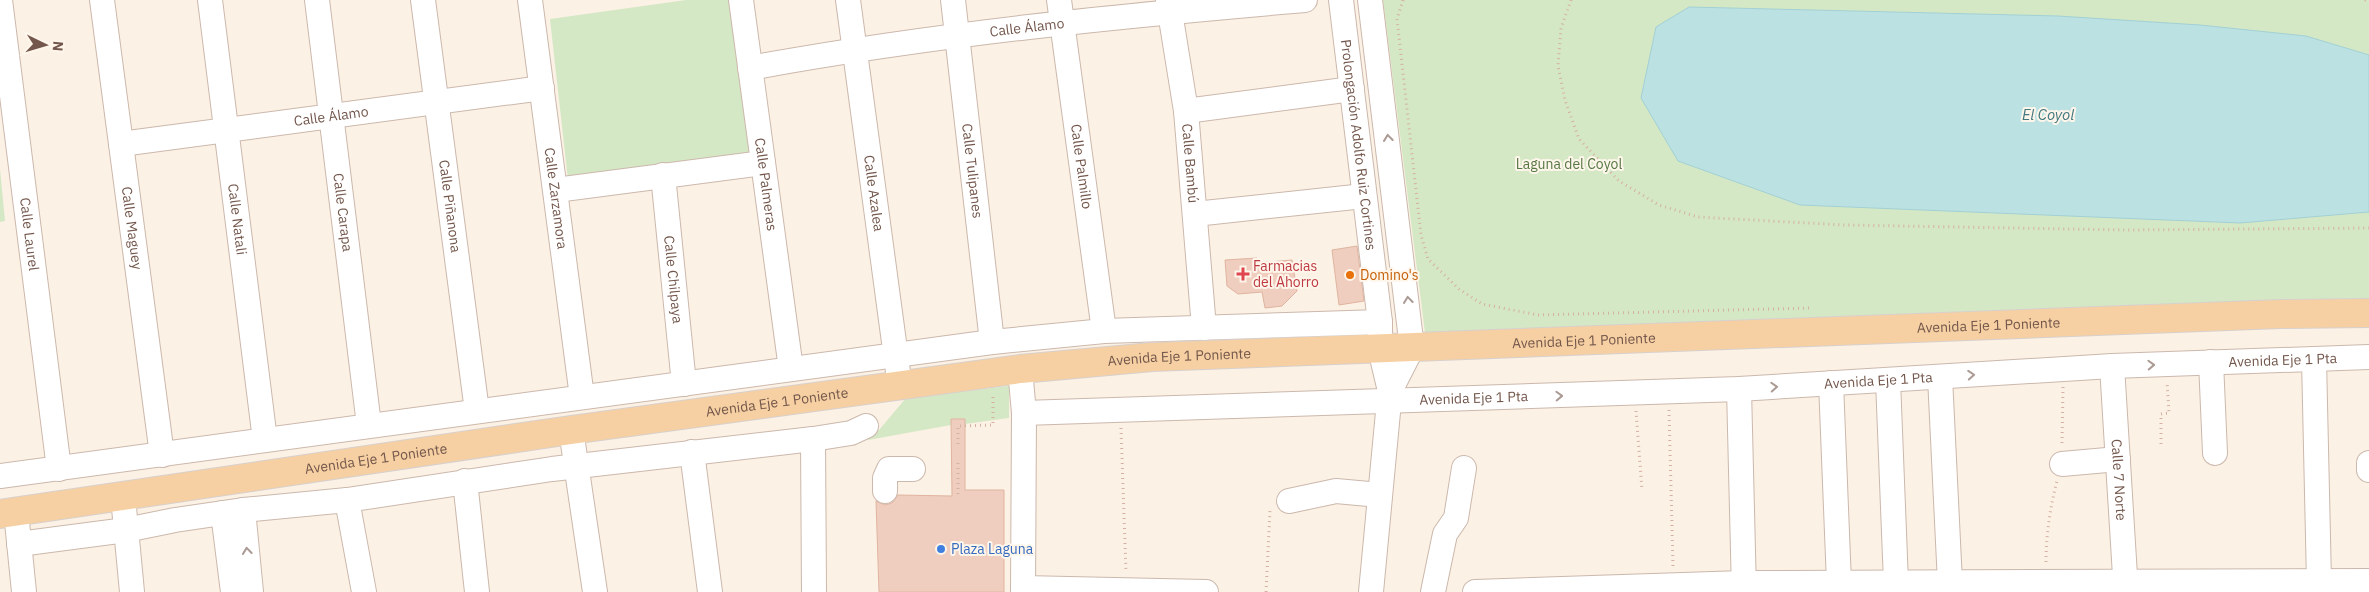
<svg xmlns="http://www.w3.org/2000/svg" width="2369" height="592" font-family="'IBM Plex Sans',sans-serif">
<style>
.green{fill:#d5e8c5}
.water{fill:#bbe1e3;stroke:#a2d0d5}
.building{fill:#efcebf;stroke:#e0b4a0}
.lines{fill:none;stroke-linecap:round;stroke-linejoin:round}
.minor-casing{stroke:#ccb8ac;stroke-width:26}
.major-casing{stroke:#d8d0cd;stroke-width:30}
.path{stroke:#d4b1a2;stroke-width:3;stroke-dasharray:1 4;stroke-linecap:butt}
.minor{stroke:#fff;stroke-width:24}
.major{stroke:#f6d0a2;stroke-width:28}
.oneway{stroke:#ab9a94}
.health-dot{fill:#e0444e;stroke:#fef5eb;stroke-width:2}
.food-dot{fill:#e8710a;stroke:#fef5eb;stroke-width:2}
.shop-dot{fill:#3f7fe0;stroke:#fef5eb;stroke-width:2}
.labels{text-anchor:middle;stroke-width:4;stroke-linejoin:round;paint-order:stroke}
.street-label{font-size:14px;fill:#73574c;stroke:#fef5eb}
.park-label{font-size:14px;fill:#577844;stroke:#fef5eb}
.health-label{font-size:14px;fill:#be3a42;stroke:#fef5eb;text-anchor:start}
.food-label{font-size:14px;fill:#c56008;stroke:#fef5eb;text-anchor:start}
.shop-label{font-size:14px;fill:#366cbe;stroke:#fef5eb;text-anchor:start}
.water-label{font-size:15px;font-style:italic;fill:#43787e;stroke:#fef5eb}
</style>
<rect width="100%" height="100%" fill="#fbf1e5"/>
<g class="green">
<path d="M686 0H729L752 157 568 180 550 19Z"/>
<path d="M1383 0H2369V300L1983 311 1425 333Z"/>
<path d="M0 169 5 221 0 222Z"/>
<path d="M1009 386V418L965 424V419H951V425L868 440 869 431 879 430 906 398Z"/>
</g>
<path class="water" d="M1689 7 2058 16 2200 25 2306 36 2369 55V212L2240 223 1800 205 1678 161 1641 98 1656 27Z"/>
<g class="building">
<path d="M1357 246 1364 301 1339 305 1332 250Z"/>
<path d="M1257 258 1258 263 1292 260 1297 291 1282 306 1265 308 1262 292 1238 294 1227 286 1225 260Z"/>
<path d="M951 419H965V490H1004V592H879L876 501 885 505 892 503 898 495 952 496Z"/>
</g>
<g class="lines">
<defs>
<g id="minor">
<path id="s1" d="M0 0 59 469"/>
<path id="s2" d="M102 0 162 455"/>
<path id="s3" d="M210 0 265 440"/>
<path id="s4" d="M317 0 369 425"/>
<path id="s5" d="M423 0 477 411"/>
<path id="s6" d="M530 0 582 397"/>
<path id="s7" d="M741 0 791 369"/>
<path id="s8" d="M848 0 898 372"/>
<path id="s9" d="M953 0 992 342"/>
<path id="s10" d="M1059 0 1104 331"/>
<path id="s11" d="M1168 0 1186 111 1204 328"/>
<path id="s12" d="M1341 0 1380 322V349L1390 391"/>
<path d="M1370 0 1412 348 1390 391 1371 592"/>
<path id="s13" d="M750 68C934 34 1119 16 1305 0"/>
<path d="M1186 111 1352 89"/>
<path id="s14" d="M121 144 542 88"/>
<path id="s15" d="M663 175 684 384"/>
<path d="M556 190 763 163"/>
<path d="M1195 214 1364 196"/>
<path d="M2314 359 2319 582"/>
<path d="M2211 362 2215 453"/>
<path id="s16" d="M2112 366 2126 592"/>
<path d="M1020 369 1024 413 1023 592"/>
<path d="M1940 377 1950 583"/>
<path d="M1888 380 1896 583"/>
<path d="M1831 383 1839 583"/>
<path d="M1739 389 1744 592"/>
<path id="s17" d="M1024 413 1739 389 2112 366 2369 357"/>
<path d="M571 430 595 592"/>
<path d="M813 439 814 592"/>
<path d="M692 452 710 592"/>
<path d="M2369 463V470"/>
<path d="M2062 464 2118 459"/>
<path d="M0 476 992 342 1104 331 1380 322"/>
<path d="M465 481 477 592"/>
<path d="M885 491V478L889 469H913"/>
<path d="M123 497 132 592"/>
<path d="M347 500 364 592"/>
<path d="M1289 501 1336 491 1380 495"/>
<path d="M243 510 251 592"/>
<path d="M16 512 24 592"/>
<path d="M223 513 233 592"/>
<path d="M19 544 126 530 175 520 243 510 347 500 552 469 813 439 851 433 866 426"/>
<path d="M1023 588 1206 592"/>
<path d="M1433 592 1445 534 1456 518 1464 468"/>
<path d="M1475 592 1743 583 2369 581"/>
</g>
<g id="major">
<path id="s18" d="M0 514 571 430 1020 369 1152 357 2281 314 2369 313"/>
</g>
</defs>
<use href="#minor" class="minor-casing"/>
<use href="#major" class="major-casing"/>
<g class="path">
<path d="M1403 0 1397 19 1421 235 1428 259 1459 289 1482 304 1538 315 1809 308"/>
<path d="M1571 0 1561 28 1558 66 1565 100 1579 139 1619 181 1659 205 1698 217 1844 225 2126 230 2369 228"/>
<path d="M2365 0 2369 2"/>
<path d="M1669 410 1673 566"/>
<path d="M1636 411 1642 490"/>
<path d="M1121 428 1126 572"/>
<path d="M2062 443 2063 387"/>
<path d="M958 444V426L993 425V393"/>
<path d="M2161 444V414L2169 413 2167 382"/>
<path d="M958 463V496"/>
<path d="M2046 562C2046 535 2050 508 2057 481"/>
<path d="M1266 592 1270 510"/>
</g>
<use href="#minor" class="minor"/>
<use href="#major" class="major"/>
</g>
<defs><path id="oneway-chevron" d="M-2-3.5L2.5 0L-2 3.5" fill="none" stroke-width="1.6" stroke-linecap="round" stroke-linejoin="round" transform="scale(1.25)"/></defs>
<g class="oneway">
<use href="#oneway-chevron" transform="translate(1388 138) rotate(-97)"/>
<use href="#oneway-chevron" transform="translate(1408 300) rotate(-97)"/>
<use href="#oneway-chevron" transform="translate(2151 365) rotate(-2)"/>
<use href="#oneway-chevron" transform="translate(1971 375) rotate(-4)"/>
<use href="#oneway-chevron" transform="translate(1774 387) rotate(-3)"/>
<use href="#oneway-chevron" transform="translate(1559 396) rotate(-2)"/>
<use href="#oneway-chevron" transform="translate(247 551) rotate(-96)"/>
</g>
<path class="health-dot" d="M1240.5 266.5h5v5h5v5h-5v5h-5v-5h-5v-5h5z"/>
<circle class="food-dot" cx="1350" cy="275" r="5"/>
<circle class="shop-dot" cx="941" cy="549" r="5"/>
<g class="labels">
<g class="street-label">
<text dy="5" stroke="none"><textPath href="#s13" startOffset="280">Calle Álamo</textPath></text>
<text dy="5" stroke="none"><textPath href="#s14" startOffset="212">Calle Álamo</textPath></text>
<text dy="5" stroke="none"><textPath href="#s12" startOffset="146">Prolongación Adolfo Ruiz Cortines</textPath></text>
<text dy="5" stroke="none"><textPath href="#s11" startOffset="165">Calle Bambú</textPath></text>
<text dy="5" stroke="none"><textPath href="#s10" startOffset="168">Calle Palmillo</textPath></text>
<text dy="5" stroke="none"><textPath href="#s9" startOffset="172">Calle Tulipanes</textPath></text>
<text dy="5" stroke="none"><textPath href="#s7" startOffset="186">Calle Palmeras</textPath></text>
<text dy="5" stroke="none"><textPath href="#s8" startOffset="195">Calle Azalea</textPath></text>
<text dy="5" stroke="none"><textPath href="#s6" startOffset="200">Calle Zarzamora</textPath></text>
<text dy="5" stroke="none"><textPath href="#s5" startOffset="208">Calle Piñanona</textPath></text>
<text dy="5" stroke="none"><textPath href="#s4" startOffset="214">Calle Carapa</textPath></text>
<text dy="5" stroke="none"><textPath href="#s3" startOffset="221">Calle Natali</textPath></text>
<text dy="5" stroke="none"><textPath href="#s2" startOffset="230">Calle Maguey</textPath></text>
<text dy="5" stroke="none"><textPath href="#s1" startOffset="236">Calle Laurel</textPath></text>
<text dy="5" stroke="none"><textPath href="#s15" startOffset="105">Calle Chilpaya</textPath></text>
<text dy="5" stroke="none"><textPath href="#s18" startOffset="2000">Avenida Eje 1 Poniente</textPath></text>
<text dy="5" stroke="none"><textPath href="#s18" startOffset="1595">Avenida Eje 1 Poniente</textPath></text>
<text dy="5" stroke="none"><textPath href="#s18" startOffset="1190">Avenida Eje 1 Poniente</textPath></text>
<text dy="5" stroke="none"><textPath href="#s17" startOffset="1260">Avenida Eje 1 Pta</textPath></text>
<text dy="5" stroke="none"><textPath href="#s17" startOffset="855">Avenida Eje 1 Pta</textPath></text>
<text dy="5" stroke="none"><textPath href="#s17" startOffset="450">Avenida Eje 1 Pta</textPath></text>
<text dy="5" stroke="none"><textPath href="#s18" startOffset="785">Avenida Eje 1 Poniente</textPath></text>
<text dy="5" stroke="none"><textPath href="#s18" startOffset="380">Avenida Eje 1 Poniente</textPath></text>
<text dy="5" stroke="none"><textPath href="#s16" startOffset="114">Calle 7 Norte</textPath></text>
</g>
<g class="park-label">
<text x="1569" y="169">Laguna del Coyol</text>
</g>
<g class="health-label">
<text x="1253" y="271">Farmacias<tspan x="1253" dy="16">del Ahorro</tspan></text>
</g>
<g class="food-label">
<text x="1360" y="280">Domino's</text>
</g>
<g class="shop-label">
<text x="951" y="554">Plaza Laguna</text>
</g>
<g class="water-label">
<text x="2048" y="120">El Coyol</text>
</g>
</g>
<g transform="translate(45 45) rotate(95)" stroke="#fef5eb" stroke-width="4" paint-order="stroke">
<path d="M0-4L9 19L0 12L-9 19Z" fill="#73574c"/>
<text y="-8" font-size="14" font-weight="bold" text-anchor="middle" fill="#73574c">N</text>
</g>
</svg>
